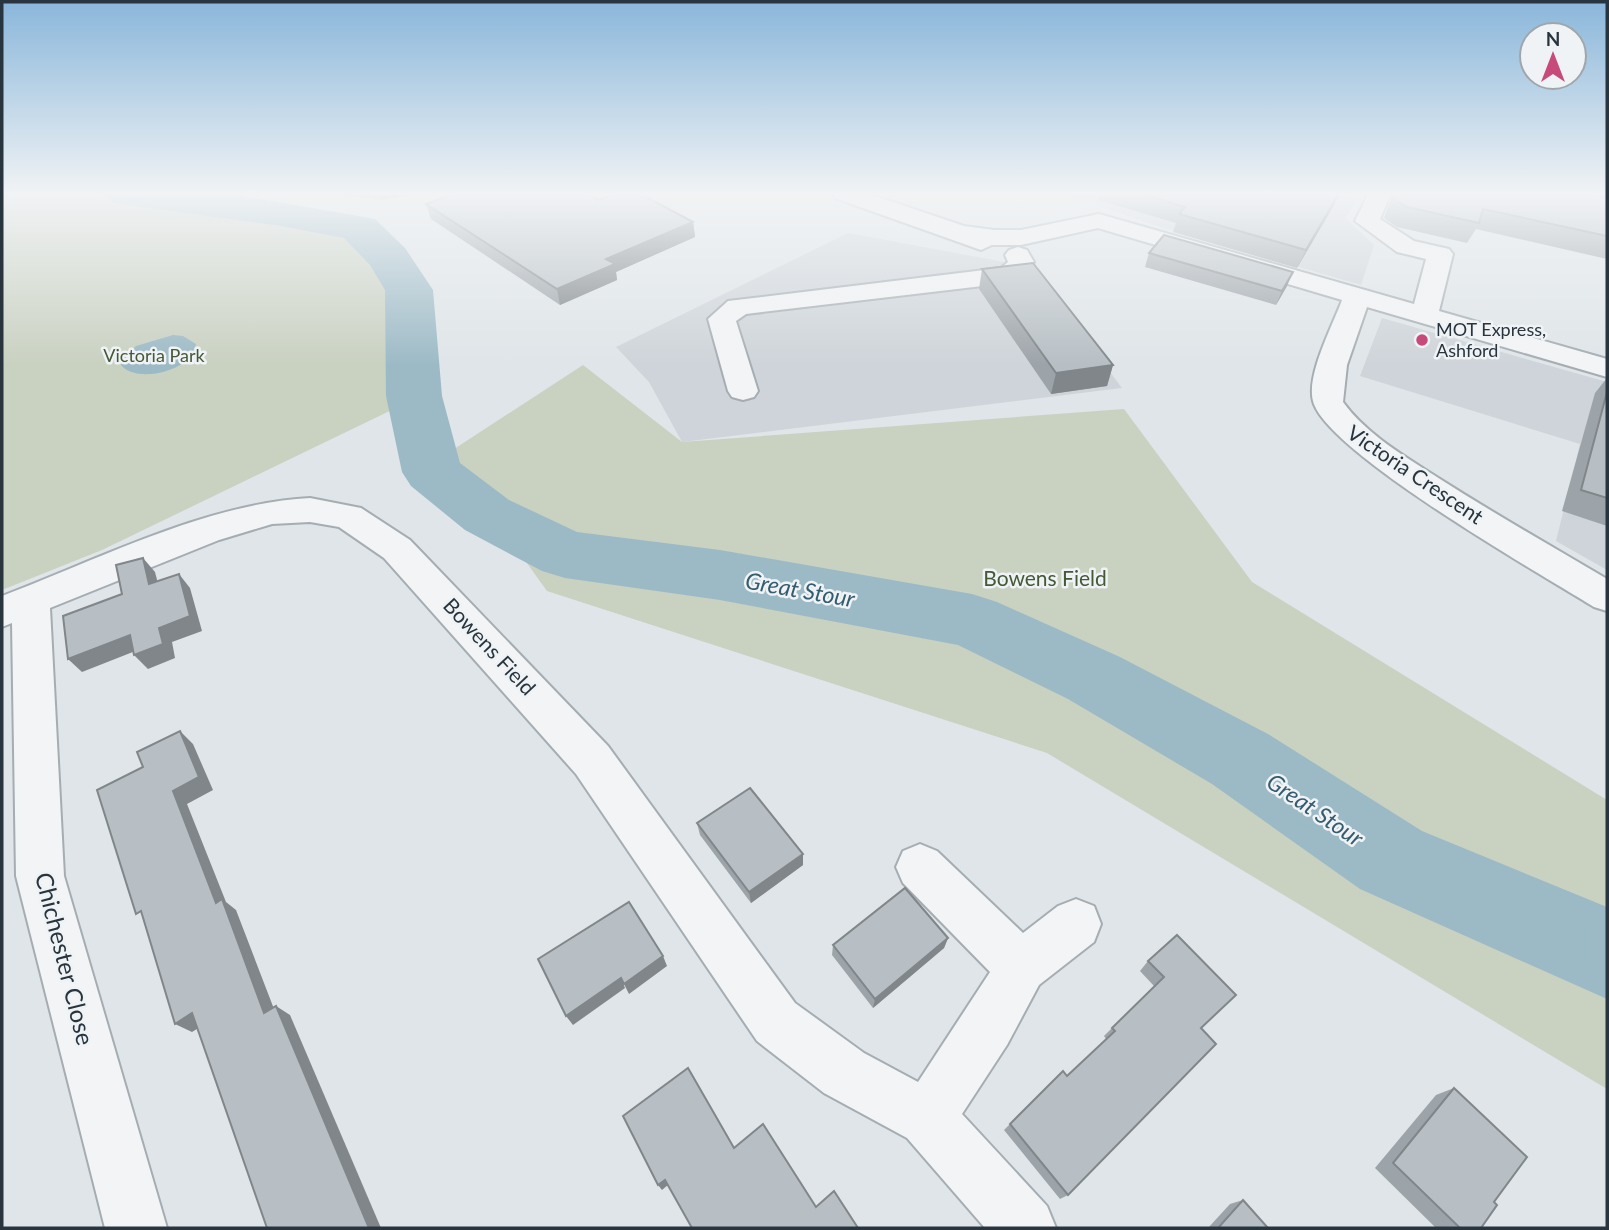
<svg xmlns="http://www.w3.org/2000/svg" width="1609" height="1230" font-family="Lato,sans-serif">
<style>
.built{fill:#ced4d9}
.green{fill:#c9d1c1}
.water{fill:#9cbac6}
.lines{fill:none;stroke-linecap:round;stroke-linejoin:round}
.stream{fill:#9cbac6;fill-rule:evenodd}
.river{fill:#9cbac6;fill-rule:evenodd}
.minor-casing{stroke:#a5adb2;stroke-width:4}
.minor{fill:#f2f4f6;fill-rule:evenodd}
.rail-casing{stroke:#7a8790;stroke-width:5}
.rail{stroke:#eff3f5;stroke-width:3.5;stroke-dasharray:10;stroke-linecap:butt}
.wall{fill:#9da4a9}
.shaded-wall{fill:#808689}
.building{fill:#b7bfc4;stroke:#808689;stroke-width:2}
.poi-dot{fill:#c64b7a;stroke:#eff3f5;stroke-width:2.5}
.labels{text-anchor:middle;stroke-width:5;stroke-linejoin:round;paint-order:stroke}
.far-poi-label{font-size:18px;fill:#29353e;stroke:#eff3f5;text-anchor:start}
.far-park-label{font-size:18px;fill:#455937;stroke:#eff3f5}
.street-label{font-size:21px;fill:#29353e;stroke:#eff3f5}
.park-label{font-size:21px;fill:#455937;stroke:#eff3f5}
.water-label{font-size:23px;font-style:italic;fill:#365d6f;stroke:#eff3f5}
.near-street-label{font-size:24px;fill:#29353e;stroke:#eff3f5}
</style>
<rect width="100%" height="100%" fill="#dfe5e8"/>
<g class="built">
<path d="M1063 193H1328L1357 200 1345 218 1374 245 1361 285 1163 228Z"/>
<path d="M848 233 1031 267 1122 388 682 442 649 382 616 347Z"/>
<path d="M1382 318 1607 382V570L1556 541 1580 444 1360 376Z"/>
</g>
<g class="green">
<path d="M2 193H75L345 232 359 240 395 294 402 405 102 550 2 590Z"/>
<path d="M583 365 682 442 1124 409 1252 582 1607 800V1089L1047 753 547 591 448 453Z"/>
</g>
<path class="water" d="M173 335 183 336 196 344C194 370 137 385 121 365L122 359 136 346Z"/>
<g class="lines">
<path class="stream" d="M720 571 726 575 720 591 716 592 710 588 716 572Z"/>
<path class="river" d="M106 193H227L375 219 405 248 433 290 442 396 460 463 509 500 577 532 720 550 972 594 997 602 1120 657 1268 734 1422 831 1607 907V999L1360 889 1212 784 1068 699 958 645 720 600 565 578 542 571 465 530 411 486 402 472 386 396 385 290 370 265 344 238 275 225 127 205 112 202Z"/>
<defs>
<g id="minor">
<path d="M832 193H866L964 226 994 230H1021L1099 214 1414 304 1426 259 1397 252 1355 221 1369 193H1391L1380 219 1414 241 1449 249 1453 254 1439 311 1607 359V377L1367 307 1347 365 1343 402C1367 435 1406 457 1440 479 1495 514 1551 546 1607 579V611L1594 607C1542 575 1325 451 1313 401 1306 375 1333 325 1342 300L1098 228 1021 245H992L981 250 835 198Z"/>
<path d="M1018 247 1027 250 1034 262 1027 274 1008 283 746 314 736 321 758 391 754 397 743 400 732 397 728 391 708 319 728 301 1001 268 1008 262 1005 255 1009 250Z"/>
<path d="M310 498 361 508 410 540 608 746 795 1003 864 1053 918 1082 990 972 903 883 896 867 903 851 920 844 937 851 1023 933 1058 906 1076 899 1094 906 1101 924 1094 942 1039 985 1007 1045 962 1114 1047 1206 1056 1228H985L907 1138 824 1093 757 1041 576 774 384 558 339 527 310 522 272 524 219 540 50 608 64 876 167 1228H105L16 876 12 623 2 627V596C97 560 208 503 310 498Z"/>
</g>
</defs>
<use href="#minor" class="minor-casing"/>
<use href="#minor" class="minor"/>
<defs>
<path id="rail" d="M1587 193 1607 197"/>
</defs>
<use href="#rail" class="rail-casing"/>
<use href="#rail" class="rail"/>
</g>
<g class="wall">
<path d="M343 193H409V195L380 200 344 195Z"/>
<path d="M1100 193H1340L1297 268 1173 232 1176 223 1098 200Z"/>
<path d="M1393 193H1585L1607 198V259L1476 229 1467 243 1397 227 1384 218Z"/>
<path d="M599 200 693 222 695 237 616 272 617 280 560 305 431 219 426 204Z"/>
<path d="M1149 253 1287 286 1276 305 1145 267Z"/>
<path d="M982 269 1113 365 1107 386 1051 394 979 289Z"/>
<path d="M1607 378V526L1562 511 1595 393Z"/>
<path d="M697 823 803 865 751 903 700 835Z"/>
<path d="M1177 935 1201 1028 1068 1195 1060 1199 1004 1130 1063 1071 1067 1076 1106 1039 1104 1036 1154 986 1140 971 1148 961Z"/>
<path d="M948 938 944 948 873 1008 832 955 833 945Z"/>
<path d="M1454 1088 1494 1202 1481 1228H1436L1375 1168 1436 1095Z"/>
<path d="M1243 1200 1268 1228H1208L1230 1204Z"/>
</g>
<g class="shaded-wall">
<path d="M378 193H409V195L380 200Z"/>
<path d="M1339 193H1340L1336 202 1297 268 1306 250Z"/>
<path d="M693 222 695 237 616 272 617 280 560 305 557 289 606 259Z"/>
<path d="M1293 272 1287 286 1276 305 1282 291Z"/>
<path d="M1113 365 1107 386 1051 394 1056 373Z"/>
<path d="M143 558 155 572 162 599 149 584Z"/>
<path d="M179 574 190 588 202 631 172 642 175 658 148 669 134 655Z"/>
<path d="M130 635 143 648 82 672 68 659Z"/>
<path d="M180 731 193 744 213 790 187 804 226 902 236 910 279 1022 264 1013 216 903 173 791Z"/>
<path d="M803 854V865L751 903 749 892Z"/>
<path d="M948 938 944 948 873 1008 875 999Z"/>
<path d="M663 956 667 966 629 994 624 984Z"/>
<path d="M621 978 625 988 573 1025 566 1016Z"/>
<path d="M276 1006 290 1015 381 1228H369Z"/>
<path d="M192 1013 208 1022 192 1032 175 1024Z"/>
<path d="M665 1180 669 1184 662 1190 658 1185Z"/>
</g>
<g class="building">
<path d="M456 193H585L599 200 617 193H639L693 222 606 259 615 264 557 289 426 204Z"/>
<path d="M1139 193H1339L1306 250 1179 214 1185 207Z"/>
<path d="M1396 193H1585L1607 198V236L1483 209 1479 223 1407 207 1394 199Z"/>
<path d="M1164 235 1293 272 1282 291 1149 253Z"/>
<path d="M1033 263 1113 365 1056 373 982 269Z"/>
<path d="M1607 392V498L1581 490Z"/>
<path d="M143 558 149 584 179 574 190 616 159 628 163 644 134 655 130 635 68 659 63 616 122 594 116 565Z"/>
<path d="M180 731 199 777 173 791 216 903 222 899 264 1013 276 1006 369 1228H267L192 1013 175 1024 141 911 136 914 97 790 143 767 137 752Z"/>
<path d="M750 788 803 854 749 892 697 823Z"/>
<path d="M905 888 948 938 875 999 833 945Z"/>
<path d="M629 902 663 956 624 984 621 978 566 1016 538 959Z"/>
<path d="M1177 935 1236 995 1201 1028 1216 1044 1068 1195 1010 1124 1063 1071 1067 1076 1115 1031 1112 1028 1164 977 1148 961Z"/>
<path d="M688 1068 734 1148 763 1124 816 1207 834 1191 858 1228H692L665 1180 658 1185 623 1116Z"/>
<path d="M1454 1088 1527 1157 1494 1202 1497 1205 1481 1228H1460L1393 1163Z"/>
<path d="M1243 1200 1268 1228H1218Z"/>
</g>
<linearGradient id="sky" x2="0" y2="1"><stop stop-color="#89b6da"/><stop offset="0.53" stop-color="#f1f3f5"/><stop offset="1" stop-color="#f1f3f5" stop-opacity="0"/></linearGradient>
<rect width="1609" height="365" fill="url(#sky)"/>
<circle class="poi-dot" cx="1422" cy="340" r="7"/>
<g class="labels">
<g class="far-poi-label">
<text x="1436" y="336">MOT Express,<tspan x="1436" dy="21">Ashford</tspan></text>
</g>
<g class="far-park-label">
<text x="154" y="362">Victoria Park</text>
</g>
<g class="street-label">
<text transform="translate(1415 475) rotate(34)" y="7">Victoria Crescent</text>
<text transform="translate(489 647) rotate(47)" y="7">Bowens Field</text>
</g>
<g class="park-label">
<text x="1045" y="586">Bowens Field</text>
</g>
<g class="water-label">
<text transform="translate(800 590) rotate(10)" y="8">Great Stour</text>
<text transform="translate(1315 810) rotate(34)" y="8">Great Stour</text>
</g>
<g class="near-street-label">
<text transform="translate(64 959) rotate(76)" y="8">Chichester Close</text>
</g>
</g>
<rect width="1609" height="1230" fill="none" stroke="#29353e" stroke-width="7"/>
<g transform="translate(1553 56)"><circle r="33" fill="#eff3f5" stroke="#a0a7ac" stroke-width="2"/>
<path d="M0-5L12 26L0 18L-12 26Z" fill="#c64b7a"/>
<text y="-10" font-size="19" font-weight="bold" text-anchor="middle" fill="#29353e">N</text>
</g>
</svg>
